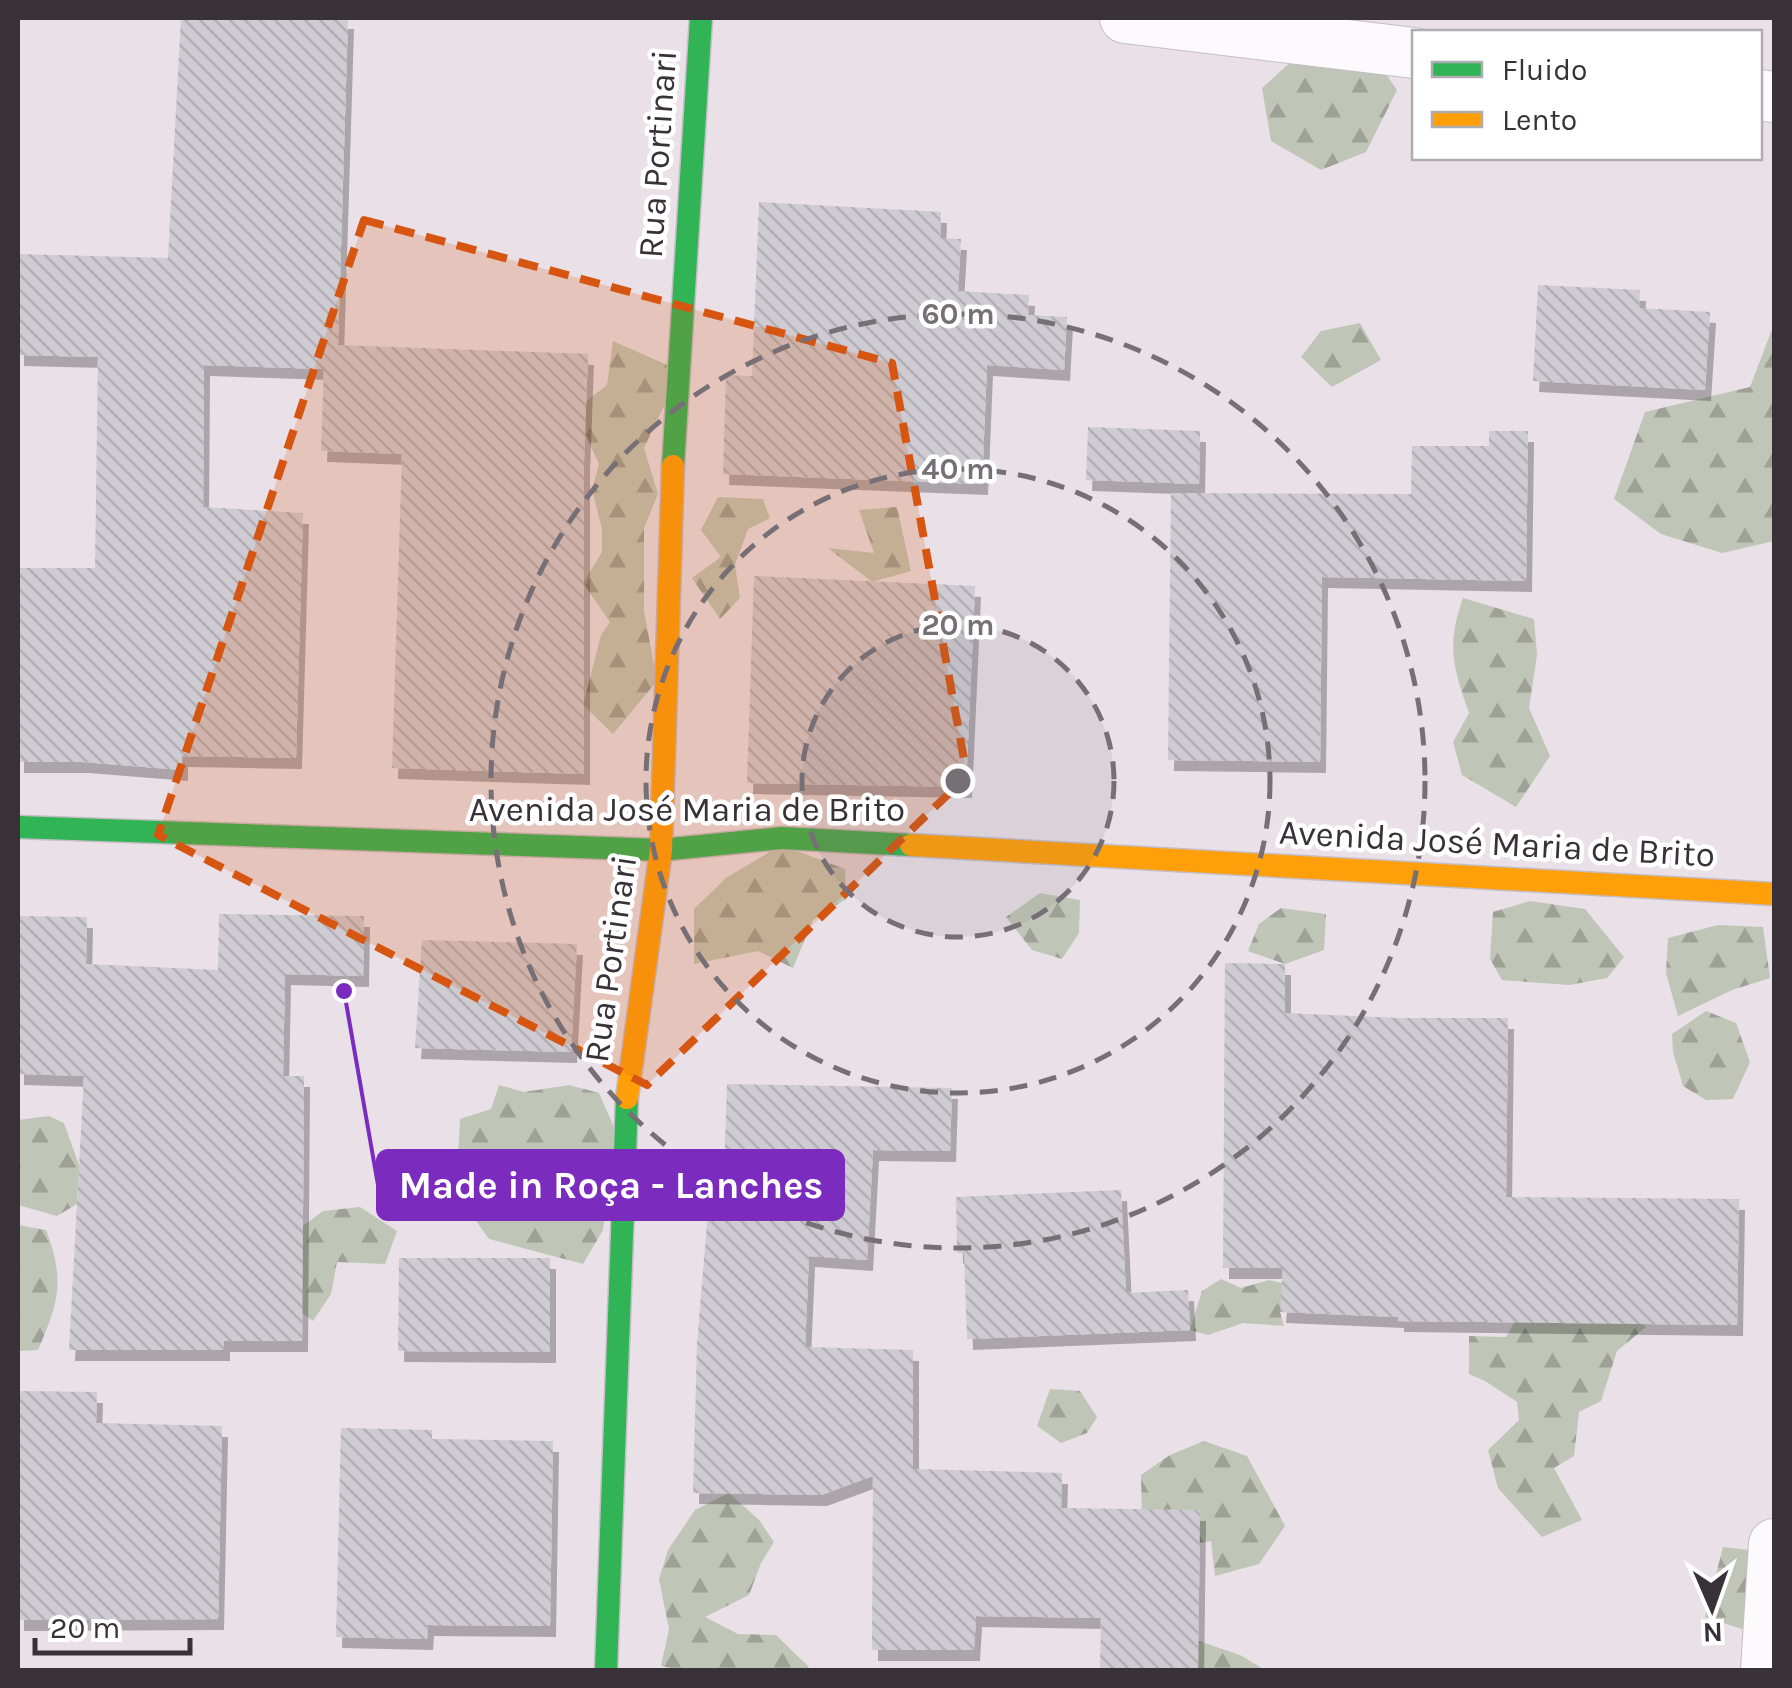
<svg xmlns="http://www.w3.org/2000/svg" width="1792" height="1688" font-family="Karla,sans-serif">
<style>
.forest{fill:url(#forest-firs)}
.building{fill:url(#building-back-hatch);filter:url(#shadow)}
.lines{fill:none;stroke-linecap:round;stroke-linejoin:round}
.street-casing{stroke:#c5bec5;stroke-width:52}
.fast-casing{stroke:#c5bec5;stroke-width:25}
.slow-casing{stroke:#c5bec5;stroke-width:25}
.street{stroke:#fcfafc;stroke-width:50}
.fast{stroke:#30b455;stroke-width:22}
.slow{stroke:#ff9f0a;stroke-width:22}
.marked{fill:#d65510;fill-opacity:0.2;stroke:#d65510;stroke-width:8;stroke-dasharray:20 12;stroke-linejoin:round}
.ring{fill:none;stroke:#766f76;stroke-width:5;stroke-dasharray:18 12}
.labels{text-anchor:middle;stroke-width:9;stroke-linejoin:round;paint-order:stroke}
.street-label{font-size:35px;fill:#383238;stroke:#fff}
.centre{fill:#766f76;stroke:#fff;stroke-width:5}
.ring-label{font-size:30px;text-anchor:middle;font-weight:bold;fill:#766f76;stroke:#fff;stroke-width:9;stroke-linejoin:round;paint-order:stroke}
.leader{fill:none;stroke:#7b2cbf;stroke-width:4}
.callout-dot{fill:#7b2cbf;stroke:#fff;stroke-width:4}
.callout{fill:#7b2cbf;stroke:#7b2cbf;stroke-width:4}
.callout-label{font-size:38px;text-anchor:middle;font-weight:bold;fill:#fff}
</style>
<defs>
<pattern id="forest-firs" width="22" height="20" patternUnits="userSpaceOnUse" patternTransform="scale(2.5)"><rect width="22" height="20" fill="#c0c6b7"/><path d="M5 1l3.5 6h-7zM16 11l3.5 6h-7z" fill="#9da196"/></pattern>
<pattern id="building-back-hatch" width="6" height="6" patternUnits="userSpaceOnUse" patternTransform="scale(2.5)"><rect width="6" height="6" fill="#cfcbd2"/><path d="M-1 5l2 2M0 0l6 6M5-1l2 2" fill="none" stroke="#b2afb5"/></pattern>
<filter id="shadow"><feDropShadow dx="6" dy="11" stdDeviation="0" flood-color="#0004"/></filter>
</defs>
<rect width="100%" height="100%" fill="#e9e0e8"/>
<g class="forest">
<path d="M1375 58 1397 90 1366 152 1321 170 1271 141 1262 88 1293 60Z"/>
<path d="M1360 323 1381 360 1332 387 1301 357 1321 331Z"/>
<path d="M1774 324V541L1722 553 1661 534 1614 499 1645 412 1750 387Z"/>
<path d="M613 341 674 368 666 402 644 448 658 494 644 528V611L657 681 613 734 583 705 601 635 610 622 583 583 602 552V529L592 490 599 464 584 431 585 402 607 385Z"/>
<path d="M718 497 763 499 770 518 748 529 735 565 740 598 720 619 692 578 721 557 701 530Z"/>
<path d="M897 507 911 571 872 582 828 548 874 553 859 510Z"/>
<path d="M1463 598 1534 619 1537 655 1529 708 1550 756 1516 807 1462 775 1453 742 1469 713C1453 667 1446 646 1463 598Z"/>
<path d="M781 845 845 869 846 899 813 920 793 968 758 951 694 964V909L726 878Z"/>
<path d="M1040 893 1080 900 1079 933 1062 959 1032 950 1006 917Z"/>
<path d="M1530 901 1585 909 1624 957 1607 978 1569 985 1502 980 1490 959 1493 912Z"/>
<path d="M1281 908 1326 914 1324 950 1285 964 1248 951 1259 924Z"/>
<path d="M1718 925 1763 927 1770 978 1732 990 1678 1016 1666 973 1668 938Z"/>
<path d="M1706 1011 1736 1023 1750 1062 1733 1099 1706 1100 1683 1086 1673 1052 1672 1034Z"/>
<path d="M499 1085 524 1092 569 1085 599 1093 616 1132 603 1230 583 1264 489 1239 456 1193 460 1119 491 1109Z"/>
<path d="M49 1116 64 1123 79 1165 77 1204 57 1216 18 1205V1120Z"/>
<path d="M360 1207 397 1231 385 1264 337 1262 331 1294 313 1321 281 1298 284 1240 323 1211Z"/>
<path d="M18 1225 46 1230C65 1280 59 1302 38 1350L18 1351Z"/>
<path d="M1221 1279 1241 1288 1269 1280 1295 1286 1280 1312 1284 1326 1243 1323 1208 1335 1190 1330 1202 1291Z"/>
<path d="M1528 1297 1627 1310 1646 1327 1617 1351 1601 1401 1579 1412 1574 1456 1554 1468 1582 1520 1542 1537 1498 1488 1488 1450 1519 1420 1517 1402 1485 1381 1469 1374V1336L1506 1337Z"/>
<path d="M1050 1389 1080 1391 1097 1417 1087 1433 1061 1443 1037 1426Z"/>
<path d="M1204 1441 1247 1456 1285 1526 1259 1564 1215 1576 1211 1541 1182 1546 1142 1519 1141 1475 1170 1455Z"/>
<path d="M729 1493 759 1520 774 1542 761 1563 749 1595 705 1617 738 1634 776 1635 809 1667 806 1670H681L661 1666 669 1629 659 1579 668 1550 695 1510Z"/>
<path d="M1723 1547 1774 1553 1745 1630 1705 1617Z"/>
<path d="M1172 1632 1240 1655 1265 1670H1155Z"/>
</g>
<g class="building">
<path d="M181 18H348L338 345 588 354 584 461V774L392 768 402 454 321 451 324 369 204 365 203 507 303 513 296 758 182 756V770L83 762H18V568H95L98 357 18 355V254L168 258Z"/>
<path d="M759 202 941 212 940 238 961 239 958 291 1029 295 1028 315 1067 317 1064 370 987 365 982 484 723 474 726 375 752 376Z"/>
<path d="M1538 285 1640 290 1639 308 1710 312 1705 390 1533 381Z"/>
<path d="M1088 427 1200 431 1199 484 1086 480Z"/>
<path d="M1489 431H1528L1526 581 1322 577 1320 762 1168 760 1171 493 1411 494 1412 446H1489Z"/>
<path d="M754 576 975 586 966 787 747 783Z"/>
<path d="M219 914 364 916 363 976 285 974 283 1076H304L302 1341H224V1350H69L84 1076 18 1074V916L87 917 86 964 218 970Z"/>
<path d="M422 940 577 944 571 1052 415 1048Z"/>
<path d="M1225 963 1285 964V1013L1400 1018H1508L1506 1197 1739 1199 1737 1325 1398 1321V1317L1280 1312 1283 1268H1223Z"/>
<path d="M727 1084 952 1088 950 1151 873 1150 867 1260 809 1256 805 1347 913 1350V1469L1062 1473 1061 1508 1200 1510 1198 1670H1100L1101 1618 976 1616 974 1650H872L873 1476 821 1495 693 1493 697 1344 711 1174H724Z"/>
<path d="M1121 1190 1126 1293 1188 1290 1190 1330 967 1339 964 1253H957L956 1197Z"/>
<path d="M399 1258H550V1352L398 1351Z"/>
<path d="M18 1391 97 1392 96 1423 222 1426 218 1619 18 1620Z"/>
<path d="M341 1428 432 1430V1439L553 1441 550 1626 428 1625 427 1639 336 1637Z"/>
</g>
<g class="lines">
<defs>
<g id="street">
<path d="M1125 18 1414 53"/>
<path d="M1760 95 1774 97"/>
<path d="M1766 1670 1774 1544"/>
</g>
<g id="fast">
<path d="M673 466 701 18"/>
<path d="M18 827 661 850 782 838 911 845"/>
<path d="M606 1670 627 1098"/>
</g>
<g id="slow">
<path d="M911 845 1774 894"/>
<path d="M627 1098 661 850 673 466"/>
</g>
</defs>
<use href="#street" class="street-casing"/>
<use href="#fast" class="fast-casing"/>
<use href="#slow" class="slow-casing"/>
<use href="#street" class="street"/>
<use href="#fast" class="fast"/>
<use href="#slow" class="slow"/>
</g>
<path class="marked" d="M364 220 892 363 967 776 647 1085 158 835Z"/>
<circle cx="958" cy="781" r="156" fill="#766f76" fill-opacity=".12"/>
<g class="ring">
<circle cx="958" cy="781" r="156"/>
<circle cx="958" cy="781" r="312"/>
<circle cx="958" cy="781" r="467"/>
</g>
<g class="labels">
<g class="street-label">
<text transform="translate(657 154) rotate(-86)" y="12">Rua Portinari</text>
<text x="687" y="821">Avenida José Maria de Brito</text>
<text transform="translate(1497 843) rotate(3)" y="12">Avenida José Maria de Brito</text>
<text transform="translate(610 959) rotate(-82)" y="12">Rua Portinari</text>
</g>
</g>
<circle cx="958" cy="781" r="15" class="centre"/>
<g class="ring-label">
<text x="958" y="324">60 m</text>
<text x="958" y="479">40 m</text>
<text x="958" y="635">20 m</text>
</g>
<path class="leader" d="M344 991L378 1185"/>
<circle class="callout-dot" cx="344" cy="991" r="10"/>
<rect class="callout" x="378" y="1151" width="465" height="68" rx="10"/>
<g class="callout-label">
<text x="611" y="1198">Made in Roça - Lanches</text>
</g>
<rect width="1792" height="1688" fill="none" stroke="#383238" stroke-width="40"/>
<rect x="1412" y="30" width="350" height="130" fill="#ffffff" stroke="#afadaf" stroke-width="2.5"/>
<rect x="1432" y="62" width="50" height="15" fill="#30b455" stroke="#afadaf" stroke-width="2.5"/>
<text x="1502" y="80" font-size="30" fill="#383238">Fluido</text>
<rect x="1432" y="112" width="50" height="15" fill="#ff9f0a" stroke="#afadaf" stroke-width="2.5"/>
<text x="1502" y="130" font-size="30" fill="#383238">Lento</text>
<g transform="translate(1712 1608) rotate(178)" stroke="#ffffff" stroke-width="8" paint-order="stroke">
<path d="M0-8L18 38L0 25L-18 38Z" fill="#383238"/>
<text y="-15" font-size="28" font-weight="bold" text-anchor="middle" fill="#383238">N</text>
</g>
<path d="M35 1638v15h155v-15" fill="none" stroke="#383238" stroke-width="5"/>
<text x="50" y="1638" font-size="30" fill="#383238" stroke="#ffffff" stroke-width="8" paint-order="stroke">20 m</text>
</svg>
